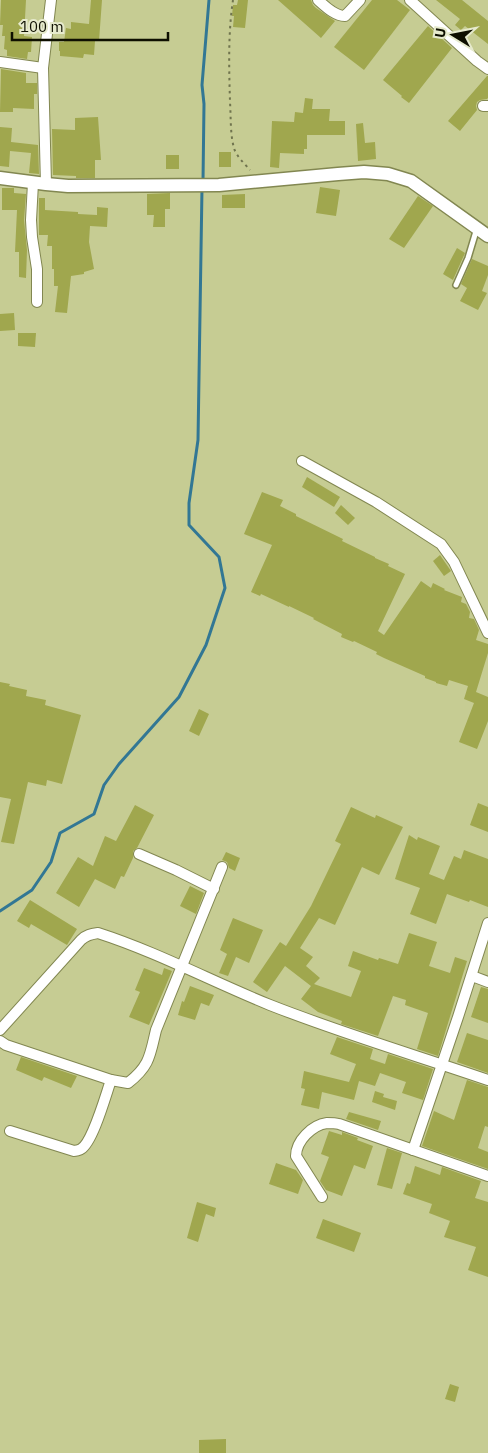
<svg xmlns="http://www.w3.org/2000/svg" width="488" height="1453" font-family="'IBM Plex Sans',sans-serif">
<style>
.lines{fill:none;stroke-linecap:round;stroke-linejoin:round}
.stream{stroke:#327794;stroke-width:3}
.building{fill:#a0a74e}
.service-casing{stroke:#828751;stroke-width:8}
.minor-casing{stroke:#828751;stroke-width:12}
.tertiary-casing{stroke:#828751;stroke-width:15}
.path{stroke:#70744e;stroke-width:2;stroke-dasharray:2.5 4;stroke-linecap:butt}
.service{stroke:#fff;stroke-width:5}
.minor{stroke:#fff;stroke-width:10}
.tertiary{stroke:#fff;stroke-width:12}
</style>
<rect width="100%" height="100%" fill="#c6cc93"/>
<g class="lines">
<g class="stream">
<path d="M203 181 204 104 202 85 209 0"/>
<path d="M0 911 32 890 51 862 60 833 94 814 104 785 119 764 179 697 206 645 225 588 219 557 189 525V503L198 440 202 188"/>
</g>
</g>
<g class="building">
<path d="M1 0H26L24 36 32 37 31 52H28L27 59 7 56V50L4 49 5 36H2L3 25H0Z"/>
<path d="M91 0H102L99 41H95L94 55 84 54 83 58 60 56V51H59V42H64L66 28 71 29V22L89 24Z"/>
<path d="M238 0H248L245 28 233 27 234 16H232L233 5H237Z"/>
<path d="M278 0H311L313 5 316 8 335 21 321 38Z"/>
<path d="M372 0H397L410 10 364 70 334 47Z"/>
<path d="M436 0H462L488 21V44L465 26 461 30 455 25 460 19Z"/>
<path d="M428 26 452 48 409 103 401 97 402 96 383 80Z"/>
<path d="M1 69 26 73V83H37V94H34V109L13 108V112H0Z"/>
<path d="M487 76H488V98L487 99 480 100 477 102 476 106 477 110 460 131 448 121Z"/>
<path d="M305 98 313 99 312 109H330L329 121H345V135H307V149H304V154L280 153 279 168 270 167 272 121 294 122 295 112 303 113Z"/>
<path d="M98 117 101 160H95V178H76V176L53 175 52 129 75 130V118Z"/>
<path d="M363 123 365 143 375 142 376 159 358 161 356 124Z"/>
<path d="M0 127 12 128 11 142 38 145 39 174 29 173 31 153 10 151 9 167 0 166Z"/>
<rect x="219" y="152" width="12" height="15"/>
<rect x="166" y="155" width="13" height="14"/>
<path d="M320 187 340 190 336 216 316 213Z"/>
<path d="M2 188H14V193L26 194 24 220 27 250 26 278 19 277V252H15L17 210H2Z"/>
<path d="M170 193V209H165V227H153L154 215H147V194Z"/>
<path d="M245 194V208H222V195Z"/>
<path d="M418 196 433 206 404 248 389 239Z"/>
<path d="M39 198H45V210L78 212V214L97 215V207L108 208 107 227 90 226 89 242 94 269 84 272V274L71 276 67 313 55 312 58 286H54V269H52V246H47L48 235H39Z"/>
<path d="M457 248 465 253 453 280 443 274Z"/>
<path d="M472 259 488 266V275L482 291 487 293 478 310 460 301 467 288 461 284Z"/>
<path d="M14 313 15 330 0 331V314Z"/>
<path d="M18 333H36L35 347 18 346Z"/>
<path d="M307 477 340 497 334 507 302 487Z"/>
<path d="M262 492 283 500 280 506 296 514V516L343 539 342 541 375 557V558L389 564 388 566 405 574 378 631 384 635 421 581 431 588 433 583 445 589 444 590 462 597 461 602 466 604 470 612 469 618 474 619 479 630 476 640 488 644V653L476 692 488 697V721L477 749 459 742 474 703 464 699 468 686 449 680 447 686 436 683V682L425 678V676L384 658 376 654 377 652 354 641 353 642 341 637 342 634 313 619 314 618 289 606V607L261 594 260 596 251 592 272 545 244 534Z"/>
<path d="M341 505 355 518 348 525 335 513Z"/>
<path d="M440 555 451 571 444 576 433 561Z"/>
<path d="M0 682 10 684 9 686 27 690 26 696 46 700 45 705 81 715 62 784 47 780 46 786 28 782 14 844 1 842 11 799 0 797Z"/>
<path d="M199 709 209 714 199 736 189 731Z"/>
<path d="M478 803 488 807V832L470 825Z"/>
<path d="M135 805 154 815 137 848 133 851V858L124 877 121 876 115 889 95 879 79 907 56 893 78 857 93 866 105 836 116 841Z"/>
<path d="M351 807 375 818 376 815 403 827 379 875 362 867 335 925 319 918 300 948 313 957 306 966 320 978 314 984 351 997 361 971 348 966 353 951 378 960 379 958 398 964 409 933 437 942 429 966 450 973 455 957 467 961 438 1056 417 1049 428 1013 405 1005 406 1000 393 996 378 1036 341 1024 342 1021 318 1012 301 999 311 986 285 966 267 992 253 982 280 942 286 946 311 906 341 844 335 841Z"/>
<path d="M409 835 417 840 418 837 440 846 429 874 444 880 454 856 461 859 464 850 488 859V907L470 900 469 902 447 894 436 924 410 914 420 888 395 879Z"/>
<path d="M226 852 240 858 235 871 229 868 227 862 222 860Z"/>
<path d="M190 886 204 893 196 914 180 906Z"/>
<path d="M30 900 77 929 67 945 31 924 29 928 17 921Z"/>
<path d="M233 918 263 930 249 963 236 957 228 976 219 973 227 954 220 950Z"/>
<path d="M144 968 162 975 164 968 172 971 149 1025 129 1017 140 992 135 990Z"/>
<path d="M190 986 214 995 209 1006 201 1003 195 1020 178 1015 182 1001 184 1002Z"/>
<path d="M481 987 488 989V1023L471 1017Z"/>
<path d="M467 1033 488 1040V1073L457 1062Z"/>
<path d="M337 1037 373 1049 370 1059 385 1064 388 1054 433 1069 423 1100 402 1093 406 1082 380 1073 375 1086 359 1081 354 1100 322 1092 319 1109 301 1105 305 1089 301 1088 304 1071 349 1082 356 1064 330 1054Z"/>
<path d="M21 1057 77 1076 71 1088 44 1077 42 1081 16 1070Z"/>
<path d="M467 1080 488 1087V1127L485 1126 478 1148 488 1152V1169L422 1146 434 1111 454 1120Z"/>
<path d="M375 1091 384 1094 383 1097 397 1101 395 1110 372 1102Z"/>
<path d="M349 1112 381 1121 378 1130 346 1119Z"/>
<path d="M329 1131 342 1135V1132L358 1138 357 1140 373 1146 365 1169 354 1165 342 1196 326 1190 320 1181 329 1157 321 1154Z"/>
<path d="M387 1148 402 1153 392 1189 377 1185Z"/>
<path d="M276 1163 296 1170 303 1180 298 1194 269 1184Z"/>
<path d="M415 1166 440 1175 442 1167 481 1181 475 1198 488 1202V1277L468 1270 476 1247 444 1237 450 1221 429 1213 432 1204 403 1194 407 1183 410 1184Z"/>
<path d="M197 1202 216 1208 214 1217 206 1214 198 1242 187 1238Z"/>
<path d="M323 1219 361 1233 354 1252 316 1238Z"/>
<path d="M450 1384 459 1387 455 1402 445 1399Z"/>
<path d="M226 1439V1453H199V1440Z"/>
</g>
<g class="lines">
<defs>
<path id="service" d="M456 285 468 258 477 228"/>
<g id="minor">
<path d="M318 0C326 7 335 16 345 16L360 0"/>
<path d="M410 0 477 61 488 69"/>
<path d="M0 62 43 68"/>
<path d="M483 106H488"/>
<path d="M33 183 31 220 32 237 37 269V302"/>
<path d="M46 184 43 68 51 0"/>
<path d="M302 461 376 502 441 544 454 562 488 633"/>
<path d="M139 854 176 870 214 889"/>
<path d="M472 976 488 982"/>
<path d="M0 1030 81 940C86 935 91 934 98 933 157 952 213 982 270 1005 341 1033 415 1055 488 1080"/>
<path d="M0 1041 6 1045 111 1080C106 1094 93 1142 81 1149 80 1150 75 1151 74 1151L10 1131"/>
<path d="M111 1080 128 1083C150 1066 150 1055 156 1030L222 867"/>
<path d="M413 1150 458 1017 488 923"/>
<path d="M322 1197 296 1156C296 1141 312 1125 327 1123 331 1123 335 1123 339 1124L488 1176"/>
</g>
<path id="tertiary" d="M0 178 46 184 68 186 219 185 338 174 364 172 388 174 411 181 488 236"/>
</defs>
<use href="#service" class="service-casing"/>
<use href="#minor" class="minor-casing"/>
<use href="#tertiary" class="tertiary-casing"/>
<path class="path" d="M233 0C228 33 229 68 230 102 231 116 230 134 234 148 236 156 245 164 250 170"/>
<use href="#service" class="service"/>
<use href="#minor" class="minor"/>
<use href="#tertiary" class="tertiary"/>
</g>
<g transform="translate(453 35) rotate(280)" stroke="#e6eacd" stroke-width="4" paint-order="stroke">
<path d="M0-4L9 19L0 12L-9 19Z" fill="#0e0f00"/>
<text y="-8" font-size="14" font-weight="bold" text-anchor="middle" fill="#0e0f00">U</text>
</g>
<path d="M12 32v8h156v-8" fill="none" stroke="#0e0f00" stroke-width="2.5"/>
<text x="20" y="32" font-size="15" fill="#0e0f00" stroke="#e6eacd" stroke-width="4" paint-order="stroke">100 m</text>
</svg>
